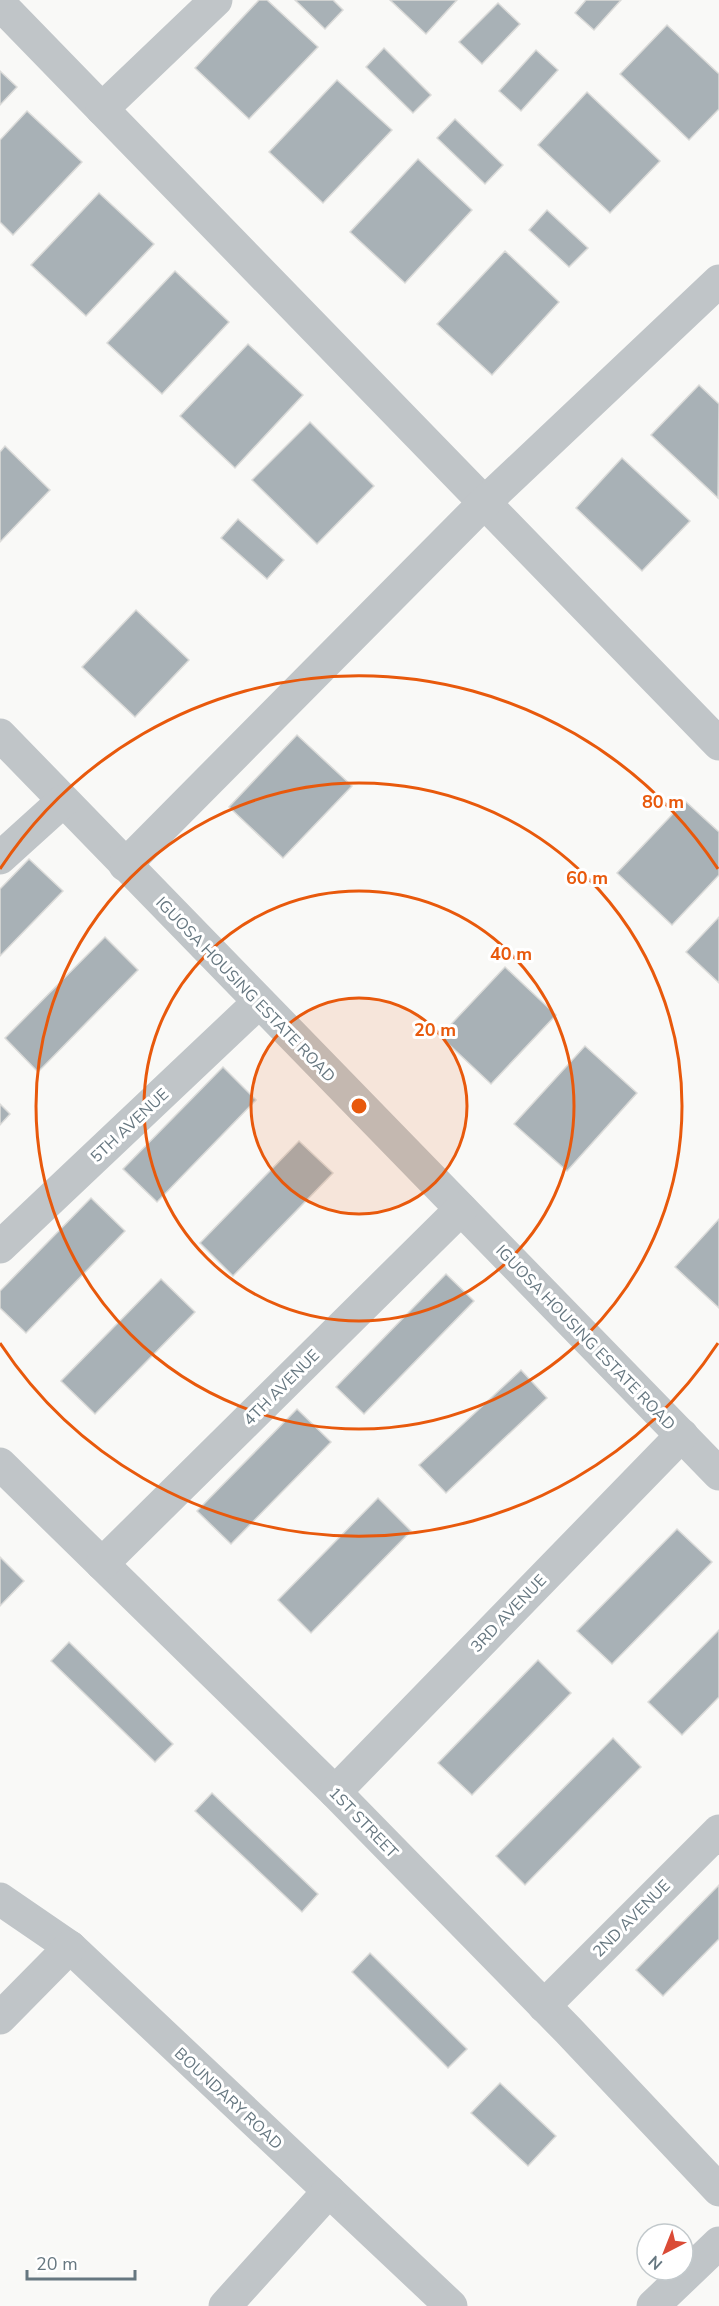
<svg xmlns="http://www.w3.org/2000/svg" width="719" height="2306" font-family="'Nunito Sans',sans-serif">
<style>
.building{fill:#a8b1b6;stroke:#dbdbd9;stroke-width:1.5}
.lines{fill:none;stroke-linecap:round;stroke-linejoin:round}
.minor{stroke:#c0c5c8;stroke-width:33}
.ring{fill:none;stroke:#e8590c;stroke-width:3}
.labels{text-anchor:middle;stroke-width:6;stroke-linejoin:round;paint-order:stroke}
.street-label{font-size:16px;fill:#667780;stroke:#fff}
.centre{fill:#e8590c;stroke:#fff;stroke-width:3}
.ring-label{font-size:18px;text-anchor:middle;font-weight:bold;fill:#e8590c;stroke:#fff;stroke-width:6;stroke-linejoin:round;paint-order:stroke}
</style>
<rect width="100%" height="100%" fill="#f9f9f7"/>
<g class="building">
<path d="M259 0H267L318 47 249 119 195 68Z"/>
<path d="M295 0H333L343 10 325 29Z"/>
<path d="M390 0H457L426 34Z"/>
<path d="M586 0H621L594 30 575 13Z"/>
<path d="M498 3 520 24 482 64 459 42Z"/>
<path d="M667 25 719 74V109L689 140 620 74Z"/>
<path d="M384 48 431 95 413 113 366 67Z"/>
<path d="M536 50 558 70 521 111 499 91Z"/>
<path d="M0 71 17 87 0 105Z"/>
<path d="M337 80 392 130 323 203 269 152Z"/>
<path d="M587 92 660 161 610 213 538 145Z"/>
<path d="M27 111 82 162 13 235 0 222V140Z"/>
<path d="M455 119 503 165 485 184 437 138Z"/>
<path d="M418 159 472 210 405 283 350 232Z"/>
<path d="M99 193 154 244 86 316 31 265Z"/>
<path d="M547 210 588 248 569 267 529 230Z"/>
<path d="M505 251 559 302 492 375 437 324Z"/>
<path d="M175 271 229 322 162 394 107 343Z"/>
<path d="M248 344 303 395 235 468 180 416Z"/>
<path d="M699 385 719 404 718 498 651 435Z"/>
<path d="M310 422 374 486 317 544 252 480Z"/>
<path d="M5 446 50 490 0 542V452Z"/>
<path d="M622 458 690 521 642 571 576 508Z"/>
<path d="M238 519 284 560 267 579 221 538Z"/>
<path d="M136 610 189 660 135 717 82 667Z"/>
<path d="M297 735 352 786 283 858 229 807Z"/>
<path d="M685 801 719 832V875L672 925 617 873Z"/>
<path d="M29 859 63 891 0 956V889Z"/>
<path d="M719 917V983L686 952Z"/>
<path d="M105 937 138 970 38 1072 5 1038Z"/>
<path d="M505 967 556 1015 491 1084 440 1036Z"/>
<path d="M585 1046 637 1093 567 1171 514 1124Z"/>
<path d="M223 1067 256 1100 157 1202 123 1169Z"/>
<path d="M0 1104 10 1114 0 1125Z"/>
<path d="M299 1141 333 1173 233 1276 200 1243Z"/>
<path d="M91 1198 125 1231 26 1333 0 1308V1291Z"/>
<path d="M719 1219V1308L675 1267Z"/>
<path d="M446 1274 474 1301 364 1414 336 1387Z"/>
<path d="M161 1279 195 1312 95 1414 61 1381Z"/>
<path d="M521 1370 547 1398 446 1493 419 1465Z"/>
<path d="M297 1409 331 1442 231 1544 197 1511Z"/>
<path d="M378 1498 411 1531 311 1633 278 1600Z"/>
<path d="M677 1529 712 1562 612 1664 577 1631Z"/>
<path d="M0 1557 24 1581 0 1606Z"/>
<path d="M719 1630V1697L682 1735 648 1702Z"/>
<path d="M69 1642 173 1744 155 1762 51 1661Z"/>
<path d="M538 1660 571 1693 472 1795 438 1763Z"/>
<path d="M613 1738 641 1767 525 1885 496 1856Z"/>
<path d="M212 1793 318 1894 302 1912 195 1811Z"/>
<path d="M719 1885V1939L663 1996 636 1970Z"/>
<path d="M370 1953 467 2049 448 2068 352 1972Z"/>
<path d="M500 2083 556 2136 528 2166 471 2113Z"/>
</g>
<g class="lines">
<g class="minor">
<path d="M0 4 719 744"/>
<path d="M102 109 216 0"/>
<path d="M0 735 719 1474"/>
<path d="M0 858 63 801"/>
<path d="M125 865 484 503 719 281"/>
<path d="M0 1247 258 1003"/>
<path d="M0 1464 335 1792 568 2030 719 2190"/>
<path d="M102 1564 461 1209"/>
<path d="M335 1792 682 1435"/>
<path d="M0 1899 70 1947 451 2306"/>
<path d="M544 2006 719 1831"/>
<path d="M0 2018 70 1947"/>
<path d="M225 2306 329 2191"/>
<path d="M653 2306 719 2243"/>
</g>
</g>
<circle cx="359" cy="1106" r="108" fill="#e8590c" fill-opacity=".12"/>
<g class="ring">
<circle cx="359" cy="1106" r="108"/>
<circle cx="359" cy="1106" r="215"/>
<circle cx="359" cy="1106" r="323"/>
<path d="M718 1343A430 430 0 0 1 0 1343M0 869A430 430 0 0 1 718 869"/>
</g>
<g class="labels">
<g class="street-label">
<text transform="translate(246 989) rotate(46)" y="6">IGUOSA HOUSING ESTATE ROAD</text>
<text transform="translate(129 1125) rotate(-43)" y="6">5TH AVENUE</text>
<text transform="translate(586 1337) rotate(46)" y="6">IGUOSA HOUSING ESTATE ROAD</text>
<text transform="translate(281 1387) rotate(-45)" y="6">4TH AVENUE</text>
<text transform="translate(508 1613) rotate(-46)" y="6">3RD AVENUE</text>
<text transform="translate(364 1822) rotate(46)" y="6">1ST STREET</text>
<text transform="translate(631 1918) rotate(-45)" y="6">2ND AVENUE</text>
<text transform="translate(229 2098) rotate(43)" y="6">BOUNDARY ROAD</text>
</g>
</g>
<circle cx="359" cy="1106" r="9" class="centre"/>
<g class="ring-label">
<text x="663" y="808">80 m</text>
<text x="587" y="884">60 m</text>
<text x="511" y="960">40 m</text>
<text x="435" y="1036">20 m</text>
</g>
<g transform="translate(665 2252) rotate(222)"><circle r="28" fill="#ffffff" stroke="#c2c9cc" stroke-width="1.5"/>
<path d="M0-4.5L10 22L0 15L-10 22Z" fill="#da4b36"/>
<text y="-9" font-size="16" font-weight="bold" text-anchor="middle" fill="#667780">N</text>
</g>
<path d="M27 2270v9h108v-9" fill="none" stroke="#667780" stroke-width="3"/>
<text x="36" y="2270" font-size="18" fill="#667780" stroke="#ffffff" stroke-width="4.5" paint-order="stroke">20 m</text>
</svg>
